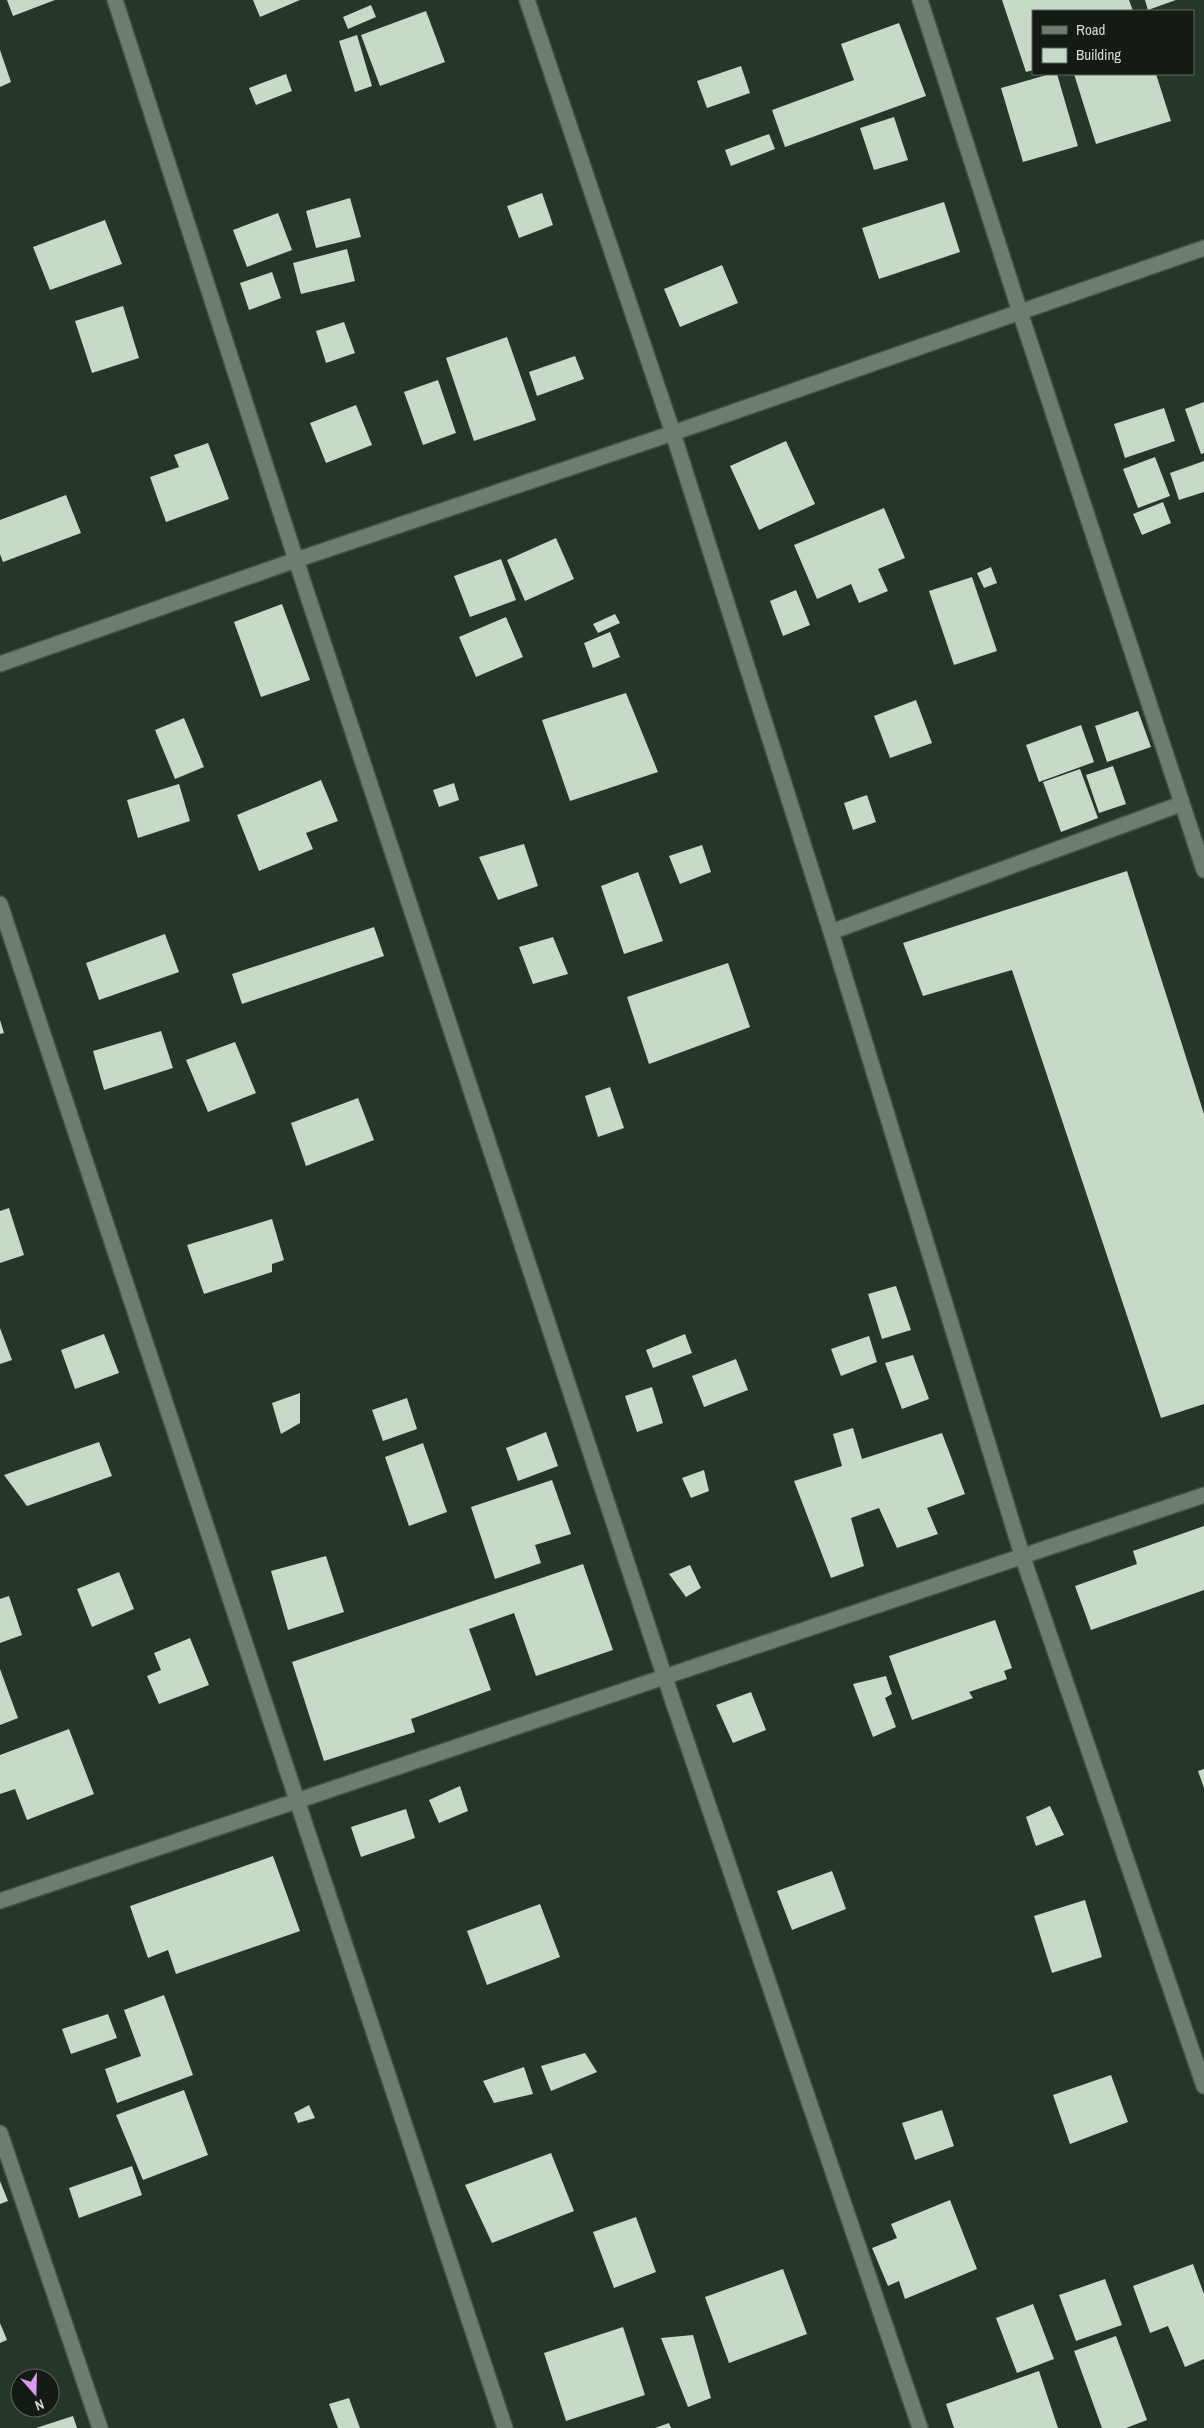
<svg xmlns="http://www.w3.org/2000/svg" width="1204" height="2428" font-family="'Archivo Narrow',sans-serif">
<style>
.building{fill:#c7dac8}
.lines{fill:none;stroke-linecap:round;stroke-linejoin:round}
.minor-casing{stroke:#455246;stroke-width:18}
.minor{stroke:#6d7e6e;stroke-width:15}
</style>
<rect width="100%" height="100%" fill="#263628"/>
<g class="building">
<path d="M7 0H55L13 16Z"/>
<path d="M253 0H300L260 17Z"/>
<path d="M1002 0H1129L1133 11H1033V70L1026 72Z"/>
<path d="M1145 0H1176L1148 10Z"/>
<path d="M371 5 376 17 348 29 343 17Z"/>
<path d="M426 11 445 62 380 86 361 35Z"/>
<path d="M899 23 926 96 785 147 772 110 854 80 841 44Z"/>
<path d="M357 35 372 86 355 92 339 41Z"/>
<path d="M0 50 11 82 0 87Z"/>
<path d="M741 66 750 93 707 108 697 81Z"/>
<path d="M286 74 292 91 256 105 249 88Z"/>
<path d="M1050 74H1057L1078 146 1023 162 1001 88Z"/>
<path d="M1074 74H1156L1171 121 1096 144Z"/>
<path d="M894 117 908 160 874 170 860 128Z"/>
<path d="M769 134 775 149 731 166 725 150Z"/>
<path d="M542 193 553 225 519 238 507 206Z"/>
<path d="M350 198 361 237 316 248 306 211Z"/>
<path d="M944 202 960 252 879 279 862 228Z"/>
<path d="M278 213 292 250 247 267 233 230Z"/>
<path d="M105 220 122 264 50 290 33 247Z"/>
<path d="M347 249 355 281 301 294 293 263Z"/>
<path d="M722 265 738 303 680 327 664 289Z"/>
<path d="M272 272 281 298 249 310 240 283Z"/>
<path d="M123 306 139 358 92 373 75 321Z"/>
<path d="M344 322 355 353 326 363 316 331Z"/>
<path d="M507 337 536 420 474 441 446 358Z"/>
<path d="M575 356 584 379 537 396 529 372Z"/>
<path d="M438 380 456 433 423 445 404 392Z"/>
<path d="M1204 402V453L1201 454 1185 409Z"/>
<path d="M356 405 372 445 326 463 310 423Z"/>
<path d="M1164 408 1175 441 1125 458 1114 424Z"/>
<path d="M786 441 815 504 759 530 730 466Z"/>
<path d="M208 443 229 499 166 522 150 477 179 467 174 455Z"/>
<path d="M1155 457 1170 496 1138 508 1123 469Z"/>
<path d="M1204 461V492L1179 500 1170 473Z"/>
<path d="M66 495 81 533 3 562 0 554V520Z"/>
<path d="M1163 502 1171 523 1142 535 1133 514Z"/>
<path d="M884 508 905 558 878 569 888 591 859 603 851 584 817 599 794 545Z"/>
<path d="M556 538 574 579 525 601 507 560Z"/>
<path d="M501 559 516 600 470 617 454 576Z"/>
<path d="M991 567 997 583 984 588 977 573Z"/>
<path d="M972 577 997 651 954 665 929 591Z"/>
<path d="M796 590 810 625 783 636 770 601Z"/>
<path d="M282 604 310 680 261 697 234 622Z"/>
<path d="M615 614 620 623 598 633 593 624Z"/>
<path d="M506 617 523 657 476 677 459 637Z"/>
<path d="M610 632 620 657 593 668 584 643Z"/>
<path d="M626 693 658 772 570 801 542 720Z"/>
<path d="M916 700 932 743 890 758 874 716Z"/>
<path d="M1138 711 1151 747 1107 762 1095 726Z"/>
<path d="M184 718 204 767 175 779 155 730Z"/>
<path d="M1081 725 1094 762 1039 782 1026 745Z"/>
<path d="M1113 766 1126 804 1099 813 1086 775Z"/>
<path d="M1080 769 1098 818 1061 832 1043 782Z"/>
<path d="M321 780 338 821 306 833 313 849 259 871 237 815Z"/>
<path d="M454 783 459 800 439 807 433 790Z"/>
<path d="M179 784 190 821 138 838 127 800Z"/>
<path d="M867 795 876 822 853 830 844 803Z"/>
<path d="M524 844 538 886 498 900 479 857Z"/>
<path d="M702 845 711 872 680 884 669 856Z"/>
<path d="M1127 871 1204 1114V1404L1161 1418 1012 970 923 996 903 943Z"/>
<path d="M638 872 663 941 624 954 601 886Z"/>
<path d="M374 927 384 956 242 1004 232 974Z"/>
<path d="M165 934 179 972 99 1000 86 963Z"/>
<path d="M553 937 568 974 533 984 519 947Z"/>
<path d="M728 963 750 1027 649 1064 627 997Z"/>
<path d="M0 1020 4 1033 0 1034Z"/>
<path d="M161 1031 173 1068 104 1090 93 1051Z"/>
<path d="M235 1042 256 1093 208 1112 186 1060Z"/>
<path d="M610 1087 624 1128 598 1137 585 1096Z"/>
<path d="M358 1098 374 1140 306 1166 291 1123Z"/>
<path d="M9 1208 24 1255 0 1263V1211Z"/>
<path d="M272 1219 284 1260 272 1264V1272L204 1294 187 1245Z"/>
<path d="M896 1286 911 1330 882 1339 868 1294Z"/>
<path d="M0 1328 12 1360 0 1364Z"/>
<path d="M104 1334 119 1373 75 1389 61 1350Z"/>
<path d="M685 1334 692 1353 653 1368 646 1350Z"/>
<path d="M869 1336 877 1362 841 1376 831 1349Z"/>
<path d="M913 1355 929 1399 902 1409 885 1363Z"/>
<path d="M736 1359 748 1390 704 1407 692 1376Z"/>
<path d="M652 1387 663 1423 637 1432 625 1396Z"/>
<path d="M300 1393V1423L281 1434 272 1403Z"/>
<path d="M407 1398 417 1429 383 1441 372 1410Z"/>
<path d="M853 1428 862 1459 942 1433 965 1494 927 1508 938 1534 897 1548 879 1508 851 1518 864 1566 831 1578 794 1481 842 1466 833 1434Z"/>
<path d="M546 1432 558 1466 518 1481 506 1448Z"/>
<path d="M99 1442 112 1476 27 1506 4 1475Z"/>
<path d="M423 1443 447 1512 409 1526 385 1457Z"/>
<path d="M704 1470 709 1491 691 1498 682 1478Z"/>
<path d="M552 1480 571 1534 535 1545 541 1563 495 1579 471 1507Z"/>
<path d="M1204 1526V1590L1091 1630 1075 1586 1137 1564 1133 1551Z"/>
<path d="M326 1556 344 1612 288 1630 271 1571Z"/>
<path d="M583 1564 613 1650 536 1676 514 1613 469 1629 491 1690 411 1719 415 1732 324 1761 292 1662Z"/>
<path d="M690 1565 701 1588 686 1597 669 1574Z"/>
<path d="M119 1572 134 1609 92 1627 77 1589Z"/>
<path d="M9 1596 22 1635 0 1643V1599Z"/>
<path d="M995 1620 1012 1668 1004 1671 1007 1679 969 1692 973 1698 912 1720 889 1656Z"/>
<path d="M190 1638 209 1685 159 1704 147 1676 161 1670 154 1653Z"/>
<path d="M0 1669 18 1718 0 1725Z"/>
<path d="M886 1676 892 1694 885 1698 896 1727 873 1737 853 1684Z"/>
<path d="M751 1692 766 1730 733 1743 716 1705Z"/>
<path d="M69 1729 94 1794 27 1820 15 1789 0 1794V1755Z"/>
<path d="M1204 1769V1788L1198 1771Z"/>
<path d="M460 1786 468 1811 439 1823 429 1800Z"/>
<path d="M1050 1806 1064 1835 1036 1846 1026 1817Z"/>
<path d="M406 1809 415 1838 361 1857 351 1827Z"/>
<path d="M273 1856 300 1931 176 1974 168 1950 148 1958 130 1906Z"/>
<path d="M832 1871 846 1909 792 1930 777 1891Z"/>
<path d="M1085 1900 1102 1957 1052 1973 1034 1916Z"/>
<path d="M540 1904 560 1957 487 1985 467 1931Z"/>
<path d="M164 1995 193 2075 117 2103 105 2069 141 2056 124 2010Z"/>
<path d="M108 2014 117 2038 71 2054 62 2029Z"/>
<path d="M585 2053 597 2072 551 2091 541 2066Z"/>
<path d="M524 2067 533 2094 494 2103 483 2081Z"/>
<path d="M1111 2075 1128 2122 1070 2144 1053 2095Z"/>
<path d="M184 2090 208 2155 143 2180 116 2115Z"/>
<path d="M309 2105 315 2118 298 2123 294 2113Z"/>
<path d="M942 2110 954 2146 915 2160 902 2123Z"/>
<path d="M551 2153 574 2211 492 2243 465 2185Z"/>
<path d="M132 2166 142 2195 79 2218 69 2188Z"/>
<path d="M0 2181 8 2201 0 2204Z"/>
<path d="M950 2200 977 2269 905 2299 899 2281 888 2286 872 2248 897 2238 891 2224Z"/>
<path d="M636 2217 656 2272 614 2288 593 2232Z"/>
<path d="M1193 2264 1204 2294V2359L1185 2367 1168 2326 1150 2333 1133 2286Z"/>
<path d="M783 2269 807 2334 729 2363 705 2297Z"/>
<path d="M1105 2279 1122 2325 1076 2341 1059 2295Z"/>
<path d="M1033 2304 1054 2359 1017 2373 996 2318Z"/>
<path d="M0 2323 7 2340 0 2343Z"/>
<path d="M623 2327 645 2395 566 2421 544 2353Z"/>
<path d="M693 2335 711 2398 688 2407 661 2338Z"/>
<path d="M1116 2336 1147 2420 1126 2428H1102L1074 2351Z"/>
<path d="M1039 2371 1058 2428H954L946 2404Z"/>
<path d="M349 2398 360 2428H338L329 2404Z"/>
<path d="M73 2416 77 2428H36Z"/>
<path d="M669 2423 671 2428H655Z"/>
</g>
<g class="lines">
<defs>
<g id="minor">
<path d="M115 0 296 560 664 1675 920 2428"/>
<path d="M527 0 673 433 831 932 1022 1555 1204 2086"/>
<path d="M920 0 1020 312 1204 870"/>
<path d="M0 664 296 560 673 433 1204 248"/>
<path d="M0 904 505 2428"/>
<path d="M831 932 1181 804"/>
<path d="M0 1901 1204 1495"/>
<path d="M0 2133 100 2428"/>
</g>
</defs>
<use href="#minor" class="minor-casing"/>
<use href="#minor" class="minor"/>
</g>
<rect x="1032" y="10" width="162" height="65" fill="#141b15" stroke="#5f6760"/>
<rect x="1042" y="26" width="25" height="8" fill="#6d7e6e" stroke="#5f6760"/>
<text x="1076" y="35" font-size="15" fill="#d0dad1">Road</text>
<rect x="1042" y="48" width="25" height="15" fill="#c7dac8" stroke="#5f6760"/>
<text x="1076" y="60" font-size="15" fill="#d0dad1">Building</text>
<g transform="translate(35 2393) rotate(160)"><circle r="24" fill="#141b15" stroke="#5f6760"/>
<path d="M0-4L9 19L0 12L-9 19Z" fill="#db99f5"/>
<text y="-8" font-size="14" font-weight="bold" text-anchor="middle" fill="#d0dad1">N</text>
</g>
</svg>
